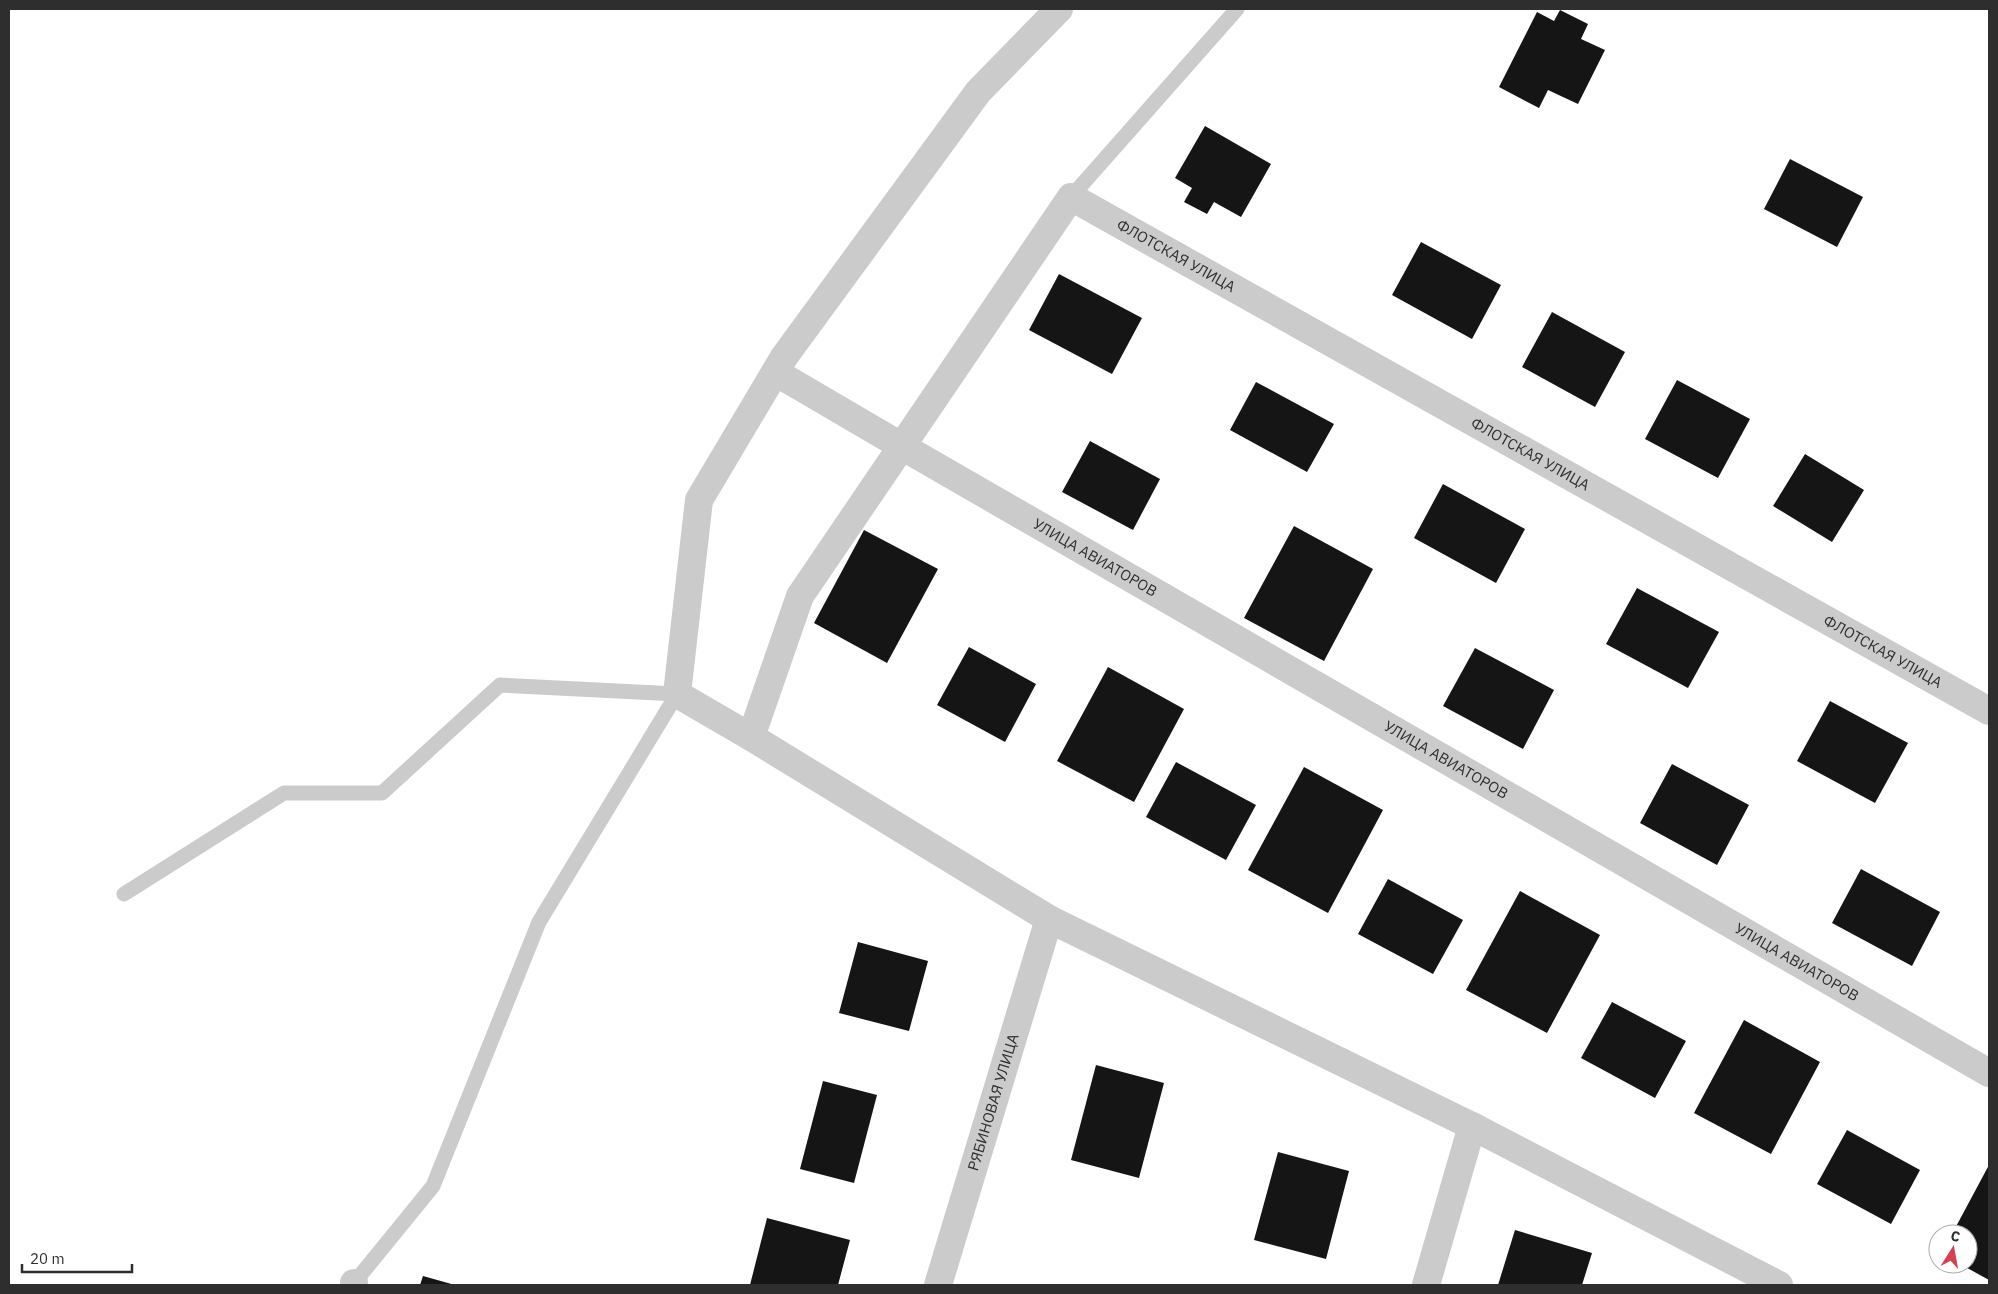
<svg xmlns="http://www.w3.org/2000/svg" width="1998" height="1294" font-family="'IBM Plex Sans',sans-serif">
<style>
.building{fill:#151515}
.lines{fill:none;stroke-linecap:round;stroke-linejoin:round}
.lane{stroke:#cbcbcb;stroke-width:15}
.street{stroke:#cbcbcb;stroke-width:28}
.labels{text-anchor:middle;stroke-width:5;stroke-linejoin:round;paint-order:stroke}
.street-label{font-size:15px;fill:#2e2e2e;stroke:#fff}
</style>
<rect width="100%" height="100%" fill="#fff"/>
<g class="building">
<path d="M1560 10 1588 24 1581 39 1605 50 1578 104 1548 90 1539 108 1499 87 1537 12 1554 21Z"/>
<path d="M1205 126 1271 164 1241 217 1214 202 1207 214 1184 202 1192 188 1175 178Z"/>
<path d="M1790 159 1863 197 1837 247 1764 209Z"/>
<path d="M1421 242 1501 285 1472 339 1392 295Z"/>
<path d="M1059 274 1142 318 1112 374 1029 330Z"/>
<path d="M1552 312 1625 352 1595 407 1522 367Z"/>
<path d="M1677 380 1750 419 1718 478 1645 439Z"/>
<path d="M1256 382 1334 424 1307 472 1230 430Z"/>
<path d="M1090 441 1160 479 1133 530 1062 492Z"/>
<path d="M1805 454 1864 490 1832 542 1773 506Z"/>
<path d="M1443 484 1525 529 1496 583 1414 538Z"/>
<path d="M1294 526 1373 569 1324 661 1244 618Z"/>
<path d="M864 530 938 569 887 663 814 623Z"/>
<path d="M1637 588 1719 632 1688 688 1606 644Z"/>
<path d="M969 647 1036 684 1005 742 937 705Z"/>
<path d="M1475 648 1554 690 1523 749 1443 706Z"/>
<path d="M1108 667 1184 709 1134 802 1057 761Z"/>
<path d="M1830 701 1908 743 1875 803 1797 761Z"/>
<path d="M1176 762 1256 805 1226 860 1146 817Z"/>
<path d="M1672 764 1749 805 1717 865 1640 823Z"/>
<path d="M1304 767 1383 810 1328 913 1248 870Z"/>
<path d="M1861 869 1940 912 1912 966 1832 923Z"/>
<path d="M1388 879 1463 920 1433 974 1358 934Z"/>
<path d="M1520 891 1600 935 1547 1033 1466 990Z"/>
<path d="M858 942 928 961 909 1031 839 1013Z"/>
<path d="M1612 1002 1686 1041 1655 1098 1581 1058Z"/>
<path d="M1744 1020 1820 1062 1771 1154 1694 1113Z"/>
<path d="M1096 1065 1164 1083 1139 1178 1071 1160Z"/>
<path d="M823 1081 877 1095 854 1183 800 1169Z"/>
<path d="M1847 1130 1920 1170 1891 1224 1817 1184Z"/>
<path d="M1278 1152 1349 1171 1326 1259 1254 1240Z"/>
<path d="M1989 1165V1280L1960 1264H1968V1234H1952Z"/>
<path d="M767 1218 850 1240 838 1285H750Z"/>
<path d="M1515 1230 1592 1253 1582 1285H1498Z"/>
<path d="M423 1276 455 1285H420Z"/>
</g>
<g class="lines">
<g class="lane">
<path d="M1071 197 1237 9"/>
<path d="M124 894 284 793H382L500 685 677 694 539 922 433 1186 354 1283"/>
</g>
<g class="street">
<path d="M1059 9 978 92 784 357 699 500 677 694 751 737 1049 919 1472 1126 1779 1285"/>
<path id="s1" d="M775 372 903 447 1989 1073"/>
<path id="s2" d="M751 737 800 596 1071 197 1989 711"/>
<path d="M354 1285V1283"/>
<path id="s3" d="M938 1285 1049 919"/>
<path d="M1426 1285 1472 1126"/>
</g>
</g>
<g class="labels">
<g class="street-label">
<text dy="5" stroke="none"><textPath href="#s2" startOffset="752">ФЛОТСКАЯ УЛИЦА</textPath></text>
<text dy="5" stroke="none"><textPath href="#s2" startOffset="1158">ФЛОТСКАЯ УЛИЦА</textPath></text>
<text dy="5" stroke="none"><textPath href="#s1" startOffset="370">УЛИЦА АВИАТОРОВ</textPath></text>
<text dy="5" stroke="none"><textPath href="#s2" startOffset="1562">ФЛОТСКАЯ УЛИЦА</textPath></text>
<text dy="5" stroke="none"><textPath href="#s1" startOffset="775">УЛИЦА АВИАТОРОВ</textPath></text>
<text dy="5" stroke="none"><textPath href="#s1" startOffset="1180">УЛИЦА АВИАТОРОВ</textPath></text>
<text dy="5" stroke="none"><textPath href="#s3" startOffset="191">РЯБИНОВАЯ УЛИЦА</textPath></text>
</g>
</g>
<rect width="1998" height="1294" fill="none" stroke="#2e2e2e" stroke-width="20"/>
<g transform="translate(1953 1249) rotate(11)"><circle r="24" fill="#ffffff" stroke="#ababab"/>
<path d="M0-4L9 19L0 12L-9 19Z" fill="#d54052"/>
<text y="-8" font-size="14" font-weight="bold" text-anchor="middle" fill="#2e2e2e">С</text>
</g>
<path d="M22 1264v8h110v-8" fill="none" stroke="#2e2e2e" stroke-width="2.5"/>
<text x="30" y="1264" font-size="15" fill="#2e2e2e" stroke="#ffffff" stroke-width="4" paint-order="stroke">20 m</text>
</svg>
